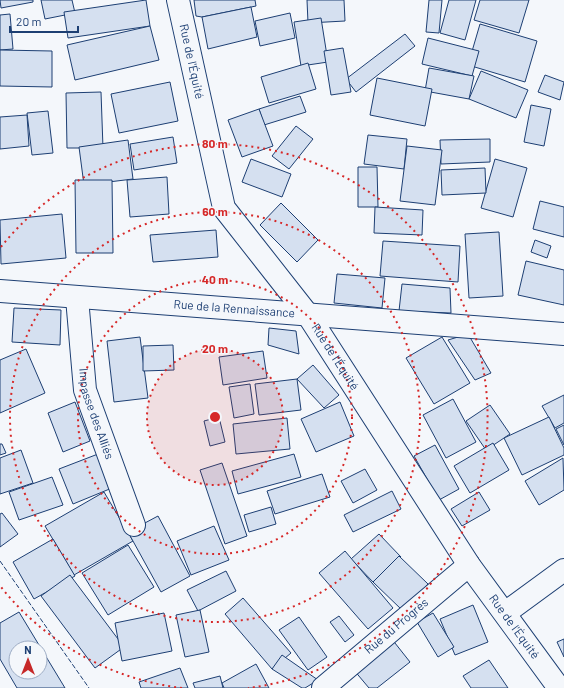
<svg xmlns="http://www.w3.org/2000/svg" width="564" height="688" font-family="Barlow,sans-serif">
<style>
.building{fill:#d5e0f0;stroke:#1d3f73;fill-rule:evenodd}
.lines{fill:none;stroke-linecap:round;stroke-linejoin:round}
.minor-casing{stroke:#1d3f73;stroke-width:24}
.minor{stroke:#f4f7fb;stroke-width:22}
.fence{stroke:#1d3f73;stroke-width:1;stroke-dasharray:5 2;stroke-linecap:butt}
.ring{fill:none;stroke:#d62828;stroke-width:2;stroke-dasharray:2 4}
.labels{text-anchor:middle;stroke-width:3;stroke-linejoin:round;paint-order:stroke}
.street-label{font-size:12px;fill:#1d3f73;stroke:#f4f7fb}
.centre{fill:#d62828;stroke:#f4f7fb;stroke-width:2}
.ring-label{font-size:12px;text-anchor:middle;font-weight:bold;fill:#d62828;stroke:#f4f7fb;stroke-width:3;stroke-linejoin:round;paint-order:stroke}
</style>
<rect width="100%" height="100%" fill="#f4f7fb"/>
<g class="building">
<path d="M0 0H33V2L1 8Z"/>
<path d="M41 0H72L75 13 45 19Z"/>
<path d="M146 0 150 26 68 38 64 12Z"/>
<path d="M194 0H255L256 6 202 17 196 16Z"/>
<path d="M307 0H344L345 21 308 23Z"/>
<path d="M429 0H442L439 33 426 32Z"/>
<path d="M449 0H476L465 40 440 33Z"/>
<path d="M480 0H529L519 33 474 20Z"/>
<path d="M251 7 257 37 208 49 202 17Z"/>
<path d="M290 13 295 38 260 46 255 21Z"/>
<path d="M10 14 13 49 0 50V15Z"/>
<path d="M321 18 328 62 301 66 294 22Z"/>
<path d="M480 24 537 41 525 82 468 65Z"/>
<path d="M150 26 159 60 75 80 67 45Z"/>
<path d="M405 34 415 46 356 92 346 79Z"/>
<path d="M428 38 479 51 472 76 422 64Z"/>
<path d="M343 48 351 92 331 95 324 51Z"/>
<path d="M0 50 52 51V87L0 86Z"/>
<path d="M308 63 316 89 269 103 261 77Z"/>
<path d="M429 68 474 76 469 99 425 91Z"/>
<path d="M481 71 528 90 516 118 469 99Z"/>
<path d="M545 75 564 82 560 100 538 92Z"/>
<path d="M377 78 432 89 425 126 370 115Z"/>
<path d="M170 82 178 121 119 133 111 94Z"/>
<path d="M101 92 103 148H67L66 93Z"/>
<path d="M300 96 306 112 264 125 259 109Z"/>
<path d="M531 105 551 109 544 146 524 142Z"/>
<path d="M259 109 273 146 242 157 228 120Z"/>
<path d="M48 111 53 153 32 155 27 113Z"/>
<path d="M27 115 29 146 0 149V117Z"/>
<path d="M296 126 313 139 289 169 272 156Z"/>
<path d="M368 135 407 139 404 169 364 164Z"/>
<path d="M173 137 177 163 134 170 130 144Z"/>
<path d="M490 139V162L441 164 440 140Z"/>
<path d="M128 140 133 179 84 185 79 147Z"/>
<path d="M407 146 442 150 435 205 400 201Z"/>
<path d="M251 159 291 174 282 197 242 182Z"/>
<path d="M495 159 527 168 513 217 481 208Z"/>
<path d="M358 167H377L378 207H358Z"/>
<path d="M485 168 486 193 442 195 441 170Z"/>
<path d="M167 177 169 214 130 217 127 180Z"/>
<path d="M75 180H112L113 253H76Z"/>
<path d="M540 201 564 207V237L533 229Z"/>
<path d="M281 203 318 240 297 262 260 225Z"/>
<path d="M375 207 423 210 422 235 374 233Z"/>
<path d="M62 214 66 258 1 264 0 220Z"/>
<path d="M216 230 218 257 153 262 150 235Z"/>
<path d="M499 232 503 296 469 298 465 234Z"/>
<path d="M535 240 551 246 547 258 531 252Z"/>
<path d="M383 241 460 246 458 282 380 276Z"/>
<path d="M526 261 564 270V305L518 295Z"/>
<path d="M337 274 385 278 382 308 334 303Z"/>
<path d="M402 284 450 288 451 313 399 311Z"/>
<path d="M14 308 61 310 60 345 12 342Z"/>
<path d="M269 328 296 331 299 354 268 345Z"/>
<path d="M468 334 491 373 475 380 448 340Z"/>
<path d="M140 337 148 398 114 402 107 341Z"/>
<path d="M442 337 470 383 434 404 406 358Z"/>
<path d="M173 345 174 370 143 371V346Z"/>
<path d="M26 349 45 393 0 413V360Z"/>
<path d="M263 351 267 378 223 385 219 357Z"/>
<path d="M313 365 339 395 324 408 297 379Z"/>
<path d="M297 379 301 410 259 415 255 384Z"/>
<path d="M250 384 254 414 234 418 229 387Z"/>
<path d="M564 395V423L555 428 542 406Z"/>
<path d="M453 399 476 442 446 458 423 415Z"/>
<path d="M75 402 90 441 63 452 48 413Z"/>
<path d="M340 402 354 436 316 452 301 419Z"/>
<path d="M490 405 510 434 486 450 466 421Z"/>
<path d="M219 417 225 442 210 446 204 421Z"/>
<path d="M549 417 564 448V455L522 475 504 438Z"/>
<path d="M287 418 290 449 236 454 233 424Z"/>
<path d="M564 425V445L556 429Z"/>
<path d="M493 443 509 470 470 493 454 466Z"/>
<path d="M0 444H2L6 453 0 455Z"/>
<path d="M435 445 459 489 439 500 414 456Z"/>
<path d="M21 450 33 483 0 494V458Z"/>
<path d="M98 454 112 488 73 504 59 469Z"/>
<path d="M294 454 301 477 238 494 232 471Z"/>
<path d="M563 458 564 490 539 505 525 481Z"/>
<path d="M222 463 247 536 225 544 200 470Z"/>
<path d="M365 469 377 490 353 503 341 481Z"/>
<path d="M322 474 330 497 275 514 267 491Z"/>
<path d="M52 477 63 505 19 520 9 492Z"/>
<path d="M392 491 401 509 353 532 344 515Z"/>
<path d="M104 492 133 541 74 575 45 526Z"/>
<path d="M479 492 490 510 462 526 451 509Z"/>
<path d="M271 507 276 524 249 532 244 515Z"/>
<path d="M2 513 18 534 0 547V514Z"/>
<path d="M158 516 190 576 161 592 128 532Z"/>
<path d="M214 526 229 560 191 575 177 541Z"/>
<path d="M379 534 401 557 373 582 351 559Z"/>
<path d="M53 539 75 576 34 599 13 562Z"/>
<path d="M128 545 154 587 108 615 82 573Z"/>
<path d="M345 551 393 608 368 629 319 573Z"/>
<path d="M399 556 428 584 402 610 373 582Z"/>
<path d="M226 571 236 591 198 611 187 590Z"/>
<path d="M70 575 124 647 95 668 41 596Z"/>
<path d="M243 598 291 653 272 669 225 614Z"/>
<path d="M473 605 488 642 455 655 440 619Z"/>
<path d="M200 610 209 652 185 657 176 615Z"/>
<path d="M19 612 65 688H17L0 659V623ZM16 648H40V672H16Z"/>
<path d="M164 613 172 651 122 661 115 623Z"/>
<path d="M433 613 454 647 438 657 417 622Z"/>
<path d="M339 616 354 635 345 642 330 622Z"/>
<path d="M299 617 327 657 308 670 279 630Z"/>
<path d="M391 638 410 662 377 688H369L353 669Z"/>
<path d="M564 639V657L557 642Z"/>
<path d="M282 655 318 680 305 688H302L272 669Z"/>
<path d="M489 660 508 688H471L463 676Z"/>
<path d="M256 664 269 688H224L222 683Z"/>
<path d="M180 668 188 688H141L139 682Z"/>
<path d="M220 676 223 688H195L193 683Z"/>
</g>
<g class="lines">
<defs>
<g id="minor">
<path id="s1" d="M178 0 224 208 308 315 469 565 559 688"/>
<path id="s2" d="M0 291 564 334"/>
<path id="s3" d="M77 298 85 390 134 525"/>
<path d="M505 613 564 570"/>
<path id="s4" d="M323 688 469 565"/>
</g>
</defs>
<use href="#minor" class="minor-casing"/>
<use href="#minor" class="minor"/>
<path class="fence" d="M0 561 89 688"/>
</g>
<circle cx="215" cy="417" r="68" fill="#d62828" fill-opacity=".12"/>
<g class="ring">
<circle cx="215" cy="417" r="68"/>
<circle cx="215" cy="417" r="137"/>
<circle cx="215" cy="417" r="205"/>
<path d="M182 688A273 273 0 0 1 1 587M1 247A273 273 0 1 1 248 688"/>
</g>
<g class="labels">
<g class="street-label">
<text dy="4" stroke="none"><textPath href="#s1" startOffset="63">Rue de l'Équité</textPath></text>
<text dy="4" stroke="none"><textPath href="#s2" startOffset="235">Rue de la Rennaissance</textPath></text>
<text dy="4" stroke="none"><textPath href="#s1" startOffset="399">Rue de l'Équité</textPath></text>
<text dy="4" stroke="none"><textPath href="#s3" startOffset="118">Impasse des Alliés</textPath></text>
<text dy="4" stroke="none"><textPath href="#s4" startOffset="96">Rue du Progrès</textPath></text>
<text dy="4" stroke="none"><textPath href="#s1" startOffset="723">Rue de l'Équité</textPath></text>
</g>
</g>
<circle cx="215" cy="417" r="6" class="centre"/>
<g class="ring-label">
<text x="215" y="148">80 m</text>
<text x="215" y="216">60 m</text>
<text x="215" y="284">40 m</text>
<text x="215" y="353">20 m</text>
</g>
<g transform="translate(28 660)"><circle r="19" fill="#f4f7fb" stroke="#9eadc5"/>
<path d="M0-3L7 15L0 10L-7 15Z" fill="#c62828"/>
<text y="-6" font-size="11" font-weight="bold" text-anchor="middle" fill="#1d3f73">N</text>
</g>
<path d="M10 26v6h68v-6" fill="none" stroke="#1d3f73" stroke-width="2"/>
<text x="16" y="26" font-size="12" fill="#1d3f73" stroke="#f4f7fb" stroke-width="3" paint-order="stroke">20 m</text>
</svg>
